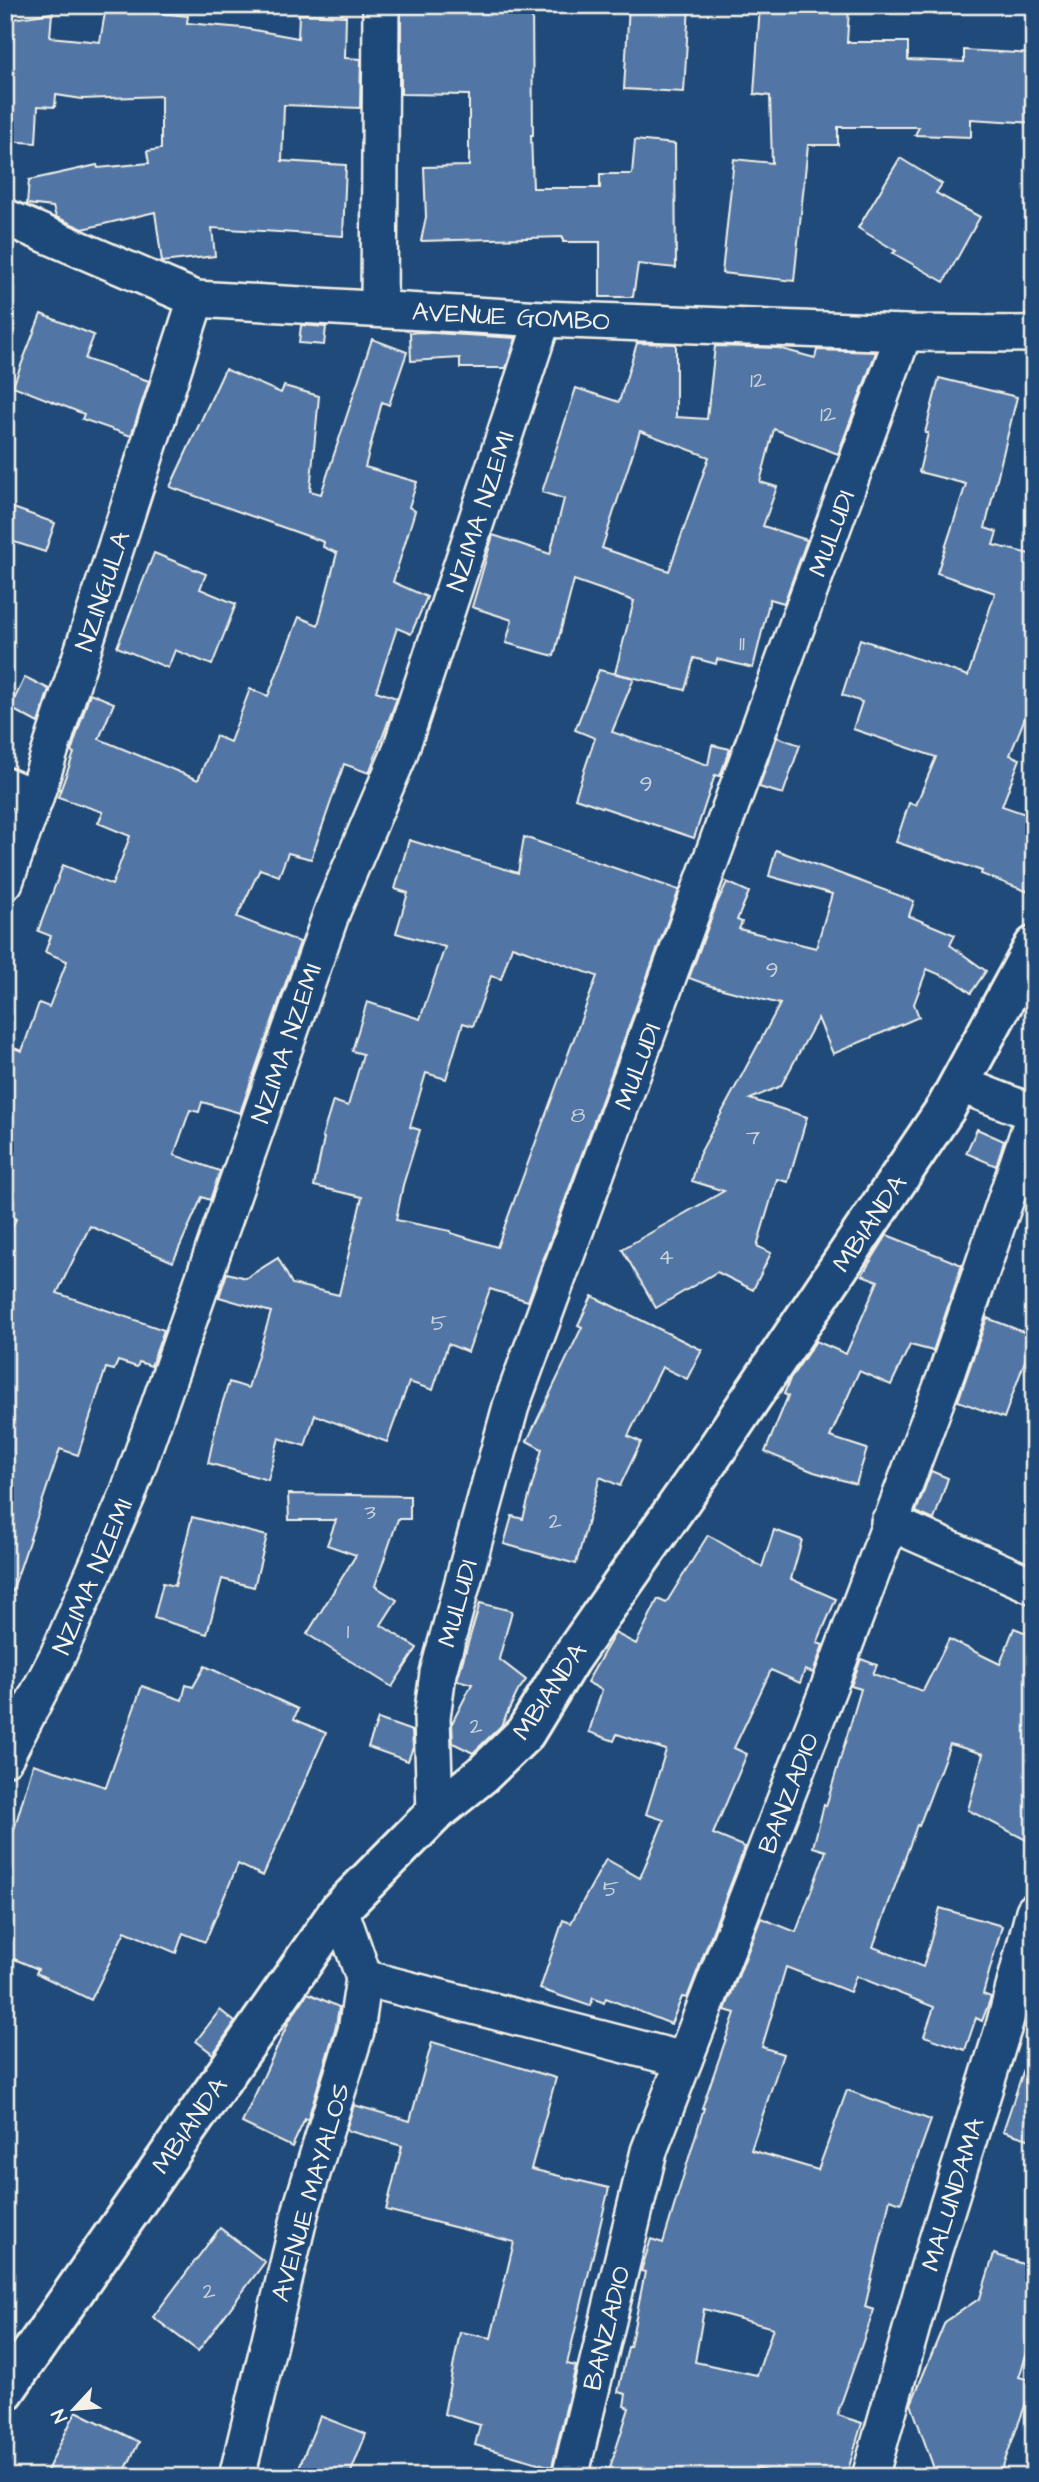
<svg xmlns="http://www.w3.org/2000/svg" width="1039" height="2482" font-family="'Architects Daughter',sans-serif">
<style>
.building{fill:#5176a5;stroke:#f4f1e8;stroke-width:2;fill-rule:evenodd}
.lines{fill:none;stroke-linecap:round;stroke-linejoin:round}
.street-casing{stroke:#f4f1e8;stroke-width:40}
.secondary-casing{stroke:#f4f1e8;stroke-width:44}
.street{stroke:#1f4a7a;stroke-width:35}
.secondary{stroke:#1f4a7a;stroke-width:38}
.labels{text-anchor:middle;stroke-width:5;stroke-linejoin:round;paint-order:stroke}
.number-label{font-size:23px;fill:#cbd2d7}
.street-label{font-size:26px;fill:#f4f1e8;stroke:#1f4a7a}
</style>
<rect width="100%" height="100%" fill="#1f4a7a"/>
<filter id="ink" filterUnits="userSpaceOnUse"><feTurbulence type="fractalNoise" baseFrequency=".0143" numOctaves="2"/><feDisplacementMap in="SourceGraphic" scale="14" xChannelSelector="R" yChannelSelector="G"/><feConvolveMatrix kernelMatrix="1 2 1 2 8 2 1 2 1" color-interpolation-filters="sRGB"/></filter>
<g filter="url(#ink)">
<g class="building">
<path d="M401 5H532L533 135H531L533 188H600V174H632L635 140 675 144 676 268 638 264 633 297H600V242H563V237L421 241 426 217 424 167 469 166V95L401 94Z"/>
<path d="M629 5H689L684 92 624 89Z"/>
<path d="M760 5 849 9 847 42H908V60L964 62V50L1034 54V123L971 119V137L915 135 919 127H838V145H808L794 281 722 273 734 159 772 163 770 96 754 94Z"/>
<path d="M106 7 188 16 187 23 243 28 298 38 299 14 346 16 345 58 361 59 360 108 284 105 282 161 346 165 343 236 212 228 215 256 162 262 155 212 83 229 56 217 53 207 27 204 29 180 97 165 98 168 149 163 147 151 161 149V96L82 99 56 95 55 107 38 106 36 143 5 141V20L52 13 50 37 100 42Z"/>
<path d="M900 158 942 184 936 193 980 217 944 282 893 253 896 251 858 228Z"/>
<path d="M41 314 94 335 85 359 149 381 131 436 82 419 84 414 13 386Z"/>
<path d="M301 325 326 327 324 345 299 343Z"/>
<path d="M418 332 516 338 506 368H460V358L411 361 410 333Z"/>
<path d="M372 339 407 352 389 405 382 402 365 467 417 482 409 507 415 511 393 582 427 597 411 634 397 628 376 691 397 698 369 773 344 764 311 859 288 853 279 876 260 869 237 917 300 942 240 1113 202 1102 199 1112 190 1110 174 1155 220 1171 210 1200 202 1197 173 1262 90 1226 57 1293 164 1330 151 1366 139 1362 137 1367 118 1361 114 1370 106 1368 78 1455 60 1449 10 1598 5 1597V1241L16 1219 5 1214V1045L22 1051 39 1003 49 1007 67 961 45 952 51 936 38 931 63 865 112 885 130 836 98 823 103 812 58 797 74 753 71 752 90 693 114 703 99 739 198 780 216 736 230 742 250 689 268 696 299 617 318 625 337 553 323 547 324 542 170 487 225 369 281 393 284 386 319 396 310 491 321 494Z"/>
<path d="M637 343 676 344V417L707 419 715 346 778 348 815 358 817 350 876 352 838 454 774 429 760 482 777 487 763 526 807 540 784 603 770 599 753 668 717 659 716 664 694 658 685 690 615 673 634 601 574 580 554 656 506 643 512 620 472 607 493 535 550 554 564 499 542 492 576 388 619 402ZM640 431 709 457 669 571 602 548Z"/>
<path d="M939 378 1017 397 985 528 997 532 993 545 1034 555V695L1010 755 1020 759 1002 806 1034 817V835L1027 855 1034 858V894L981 874 982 871 896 842 909 803 916 805 936 757 853 729 862 702 842 695 860 639 968 676 995 593 937 573 966 484 919 472 928 433H925Z"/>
<path d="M5 505 55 523 45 552 5 539Z"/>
<path d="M154 553 206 574 200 589 236 604 212 665 175 650 168 668 117 647Z"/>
<path d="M599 670 634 678 612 732 708 765 712 745 730 749 720 776 715 775 694 838 575 798 595 738 575 730Z"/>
<path d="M25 677 49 689 38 723 10 708Z"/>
<path d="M777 737 800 745 783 794 759 787Z"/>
<path d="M524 837 679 890 528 1301 490 1289 468 1352 448 1344 433 1390 409 1382 387 1442 315 1415 305 1446 279 1438 268 1480 208 1463 218 1417 229 1382 248 1388 271 1312 219 1297 227 1273 246 1278 278 1258 292 1284 339 1295 362 1197 314 1186 324 1138 322 1137 333 1101 348 1106 363 1054 352 1051 367 1002 420 1019 445 947 396 933 408 893 395 889 409 840 518 873ZM512 946 597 976 497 1247 451 1233V1231L396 1220 403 1185 420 1130 410 1127 426 1073 446 1079 463 1023 473 1026 491 976 501 979Z"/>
<path d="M776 850 914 901 909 916 955 935 950 945 986 971 971 993 955 981 927 969 914 1004 919 1017 833 1054 818 1018 781 1086 750 1099 807 1117 788 1182 777 1179 757 1246 771 1253 753 1290 717 1272 656 1308 622 1249 724 1191 692 1181 699 1155 780 1004 711 986 689 978 717 903 727 882 749 892 737 920 742 922 739 929 816 948 832 894 769 876Z"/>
<path d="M977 1129 1004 1141 996 1166 966 1153Z"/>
<path d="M887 1235 962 1265 933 1351 910 1345 891 1385 859 1371 830 1437 867 1449 856 1484 814 1472 765 1452 788 1396 784 1394 790 1379 816 1341 846 1354 878 1281 862 1275Z"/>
<path d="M592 1296 702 1350 687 1379 662 1367 628 1436 641 1442 620 1486 600 1477 576 1564 504 1544 512 1516 523 1519 542 1449 527 1441 582 1327 578 1325Z"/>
<path d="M987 1318 1034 1336 1004 1418 958 1401Z"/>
<path d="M931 1471 948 1478 934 1520 916 1512Z"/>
<path d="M288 1494 410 1496V1519H398L375 1586 397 1600 381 1625 417 1648 392 1687 307 1634 356 1555 327 1545 336 1520H289Z"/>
<path d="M192 1517 267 1536 254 1587 222 1579 207 1634 154 1618 163 1583 175 1586Z"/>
<path d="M774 1530 802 1540 791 1579 836 1599 817 1643 823 1645 813 1673 805 1670 800 1683 771 1670 734 1748 747 1754 713 1834 745 1847 687 1998 682 1997 671 2024 606 1998 604 2003 593 1998 590 2006 540 1989 563 1920 571 1923 606 1859 640 1878 664 1820 646 1814 666 1750 617 1734 614 1741 589 1732 602 1690 587 1682 615 1633 636 1644 658 1599 666 1603 708 1535 762 1567Z"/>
<path d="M480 1603 512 1611 499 1659 526 1680 518 1691 501 1726 473 1753 453 1743 452 1723 472 1684 457 1680Z"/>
<path d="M1014 1628 1034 1636V1844L968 1810 983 1754 950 1744 919 1826 917 1825 873 1947 923 1967 940 1908 1002 1926 983 1994 991 1997 982 2021 976 2018 965 2050 924 2036 934 2007 856 1976 850 1992 786 1967 762 2047 783 2054 751 2150 818 2170 847 2090 931 2120 901 2203 890 2199 865 2307 874 2310 837 2415 862 2423 846 2477H784L757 2468 756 2477H607L629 2408 624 2406 626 2394 618 2392 628 2347H630L645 2272 641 2271 651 2239 663 2243 704 2108H702L735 2013 725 2010 761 1918 796 1932 826 1851 813 1847 824 1805 826 1806 861 1689 851 1686 861 1659 877 1665 873 1674 923 1691 949 1639 1000 1664ZM704 2309 773 2328 757 2375 695 2362Z"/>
<path d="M205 1666 298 1709 294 1719 326 1733 263 1876 238 1864 205 1942 183 1933 176 1953 125 1931 91 2000 36 1973 38 1969 5 1955V1861L33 1764 106 1787 142 1686 182 1700 186 1685 193 1687Z"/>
<path d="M378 1719 412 1731 413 1747 408 1761 368 1747Z"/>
<path d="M308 1993 339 2007 336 2026 308 2119H305L292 2147 242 2123 289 2021Z"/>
<path d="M220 2010 235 2022 213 2054 196 2041Z"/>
<path d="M432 2042 556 2078 531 2169 609 2188 567 2364 576 2366 552 2467 475 2445 480 2425 444 2414 460 2332 491 2338 514 2242 386 2210 402 2146 346 2130 354 2105 410 2121Z"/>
<path d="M1029 2054 1034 2055V2141L1003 2131Z"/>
<path d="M220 2228 265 2262 198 2351 153 2317Z"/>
<path d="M994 2254 1034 2268V2332L1019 2377 1034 2381 999 2477H937L911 2404 945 2322 980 2298Z"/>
<path d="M76 2411 139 2442 122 2477H44Z"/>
<path d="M320 2416 366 2434 349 2477H295Z"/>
</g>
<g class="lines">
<defs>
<g id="street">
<path d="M5 217 196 299 543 319 904 333 1034 334"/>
<path d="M379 308 381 5"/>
<path d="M5 785 35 798"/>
<path d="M5 882 35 798 196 299"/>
<path d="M959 1084 1034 1113"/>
<path d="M889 1522 1034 1586"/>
<path d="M5 1758 58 1655 128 1494 333 909 399 755 543 319"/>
<path d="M435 1813 432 1717 438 1673 511 1406 904 333"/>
<path d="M364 1978 684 2060"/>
<path d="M237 2477 302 2206 356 2031 364 1978 340 1909"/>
<path d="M570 2477 649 2151 835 1671 947 1372 1034 1116"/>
<path d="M870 2477 928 2269 1004 2026 1034 1911"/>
</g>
<path id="secondary" d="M5 2391 340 1909 435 1813 483 1774 525 1733 570 1659 714 1453 946 1108 1034 946"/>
</defs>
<use href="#street" class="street-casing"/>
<use href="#secondary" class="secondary-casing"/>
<use href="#street" class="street"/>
<use href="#secondary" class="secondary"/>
</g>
</g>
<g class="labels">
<g class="number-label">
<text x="758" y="387">12</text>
<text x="828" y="421">12</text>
<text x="742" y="650">11</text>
<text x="646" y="791">9</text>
<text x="772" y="977">9</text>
<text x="578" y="1122">8</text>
<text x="753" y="1144">7</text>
<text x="666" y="1264">4</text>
<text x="439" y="1330">5</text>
<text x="370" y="1519">3</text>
<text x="555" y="1528">2</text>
<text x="348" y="1638">1</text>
<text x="476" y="1733">2</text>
<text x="611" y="1896">5</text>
<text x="209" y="2298">2</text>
</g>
<g class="street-label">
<text transform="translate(511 316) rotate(3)" y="9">AVENUE GOMBO</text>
<text transform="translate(480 511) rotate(-72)" y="9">NZIMA NZEMI</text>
<text transform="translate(831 533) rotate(-70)" y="9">MULUDI</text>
<text transform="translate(102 591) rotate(-72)" y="9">NZINGULA</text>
<text transform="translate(286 1043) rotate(-71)" y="9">NZIMA NZEMI</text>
<text transform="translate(637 1066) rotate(-70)" y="9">MULUDI</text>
<text transform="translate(869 1223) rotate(-56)" y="9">MBIANDA</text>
<text transform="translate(92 1576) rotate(-67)" y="9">NZIMA NZEMI</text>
<text transform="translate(457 1603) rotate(-75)" y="9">MULUDI</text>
<text transform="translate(549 1691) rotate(-56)" y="9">MBIANDA</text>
<text transform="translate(788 1793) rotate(-69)" y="9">BANZADIO</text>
<text transform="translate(189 2125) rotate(-55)" y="9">MBIANDA</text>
<text transform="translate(310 2192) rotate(-74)" y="9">AVENUE MAYALOS</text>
<text transform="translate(952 2194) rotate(-73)" y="9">MALUNDAMA</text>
<text transform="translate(606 2328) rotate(-76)" y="9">BANZADIO</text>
</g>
</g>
<rect width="1039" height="2482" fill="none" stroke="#1f4a7a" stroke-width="28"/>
<rect x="14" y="14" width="1011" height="2454" fill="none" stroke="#f4f1e8" stroke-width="2.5" filter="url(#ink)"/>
<g transform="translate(74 2409) rotate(244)" stroke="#1f4a7a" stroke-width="5" paint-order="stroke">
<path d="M0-5L12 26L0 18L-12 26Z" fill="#f4f1e8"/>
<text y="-10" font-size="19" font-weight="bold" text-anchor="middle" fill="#f4f1e8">N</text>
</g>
</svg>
